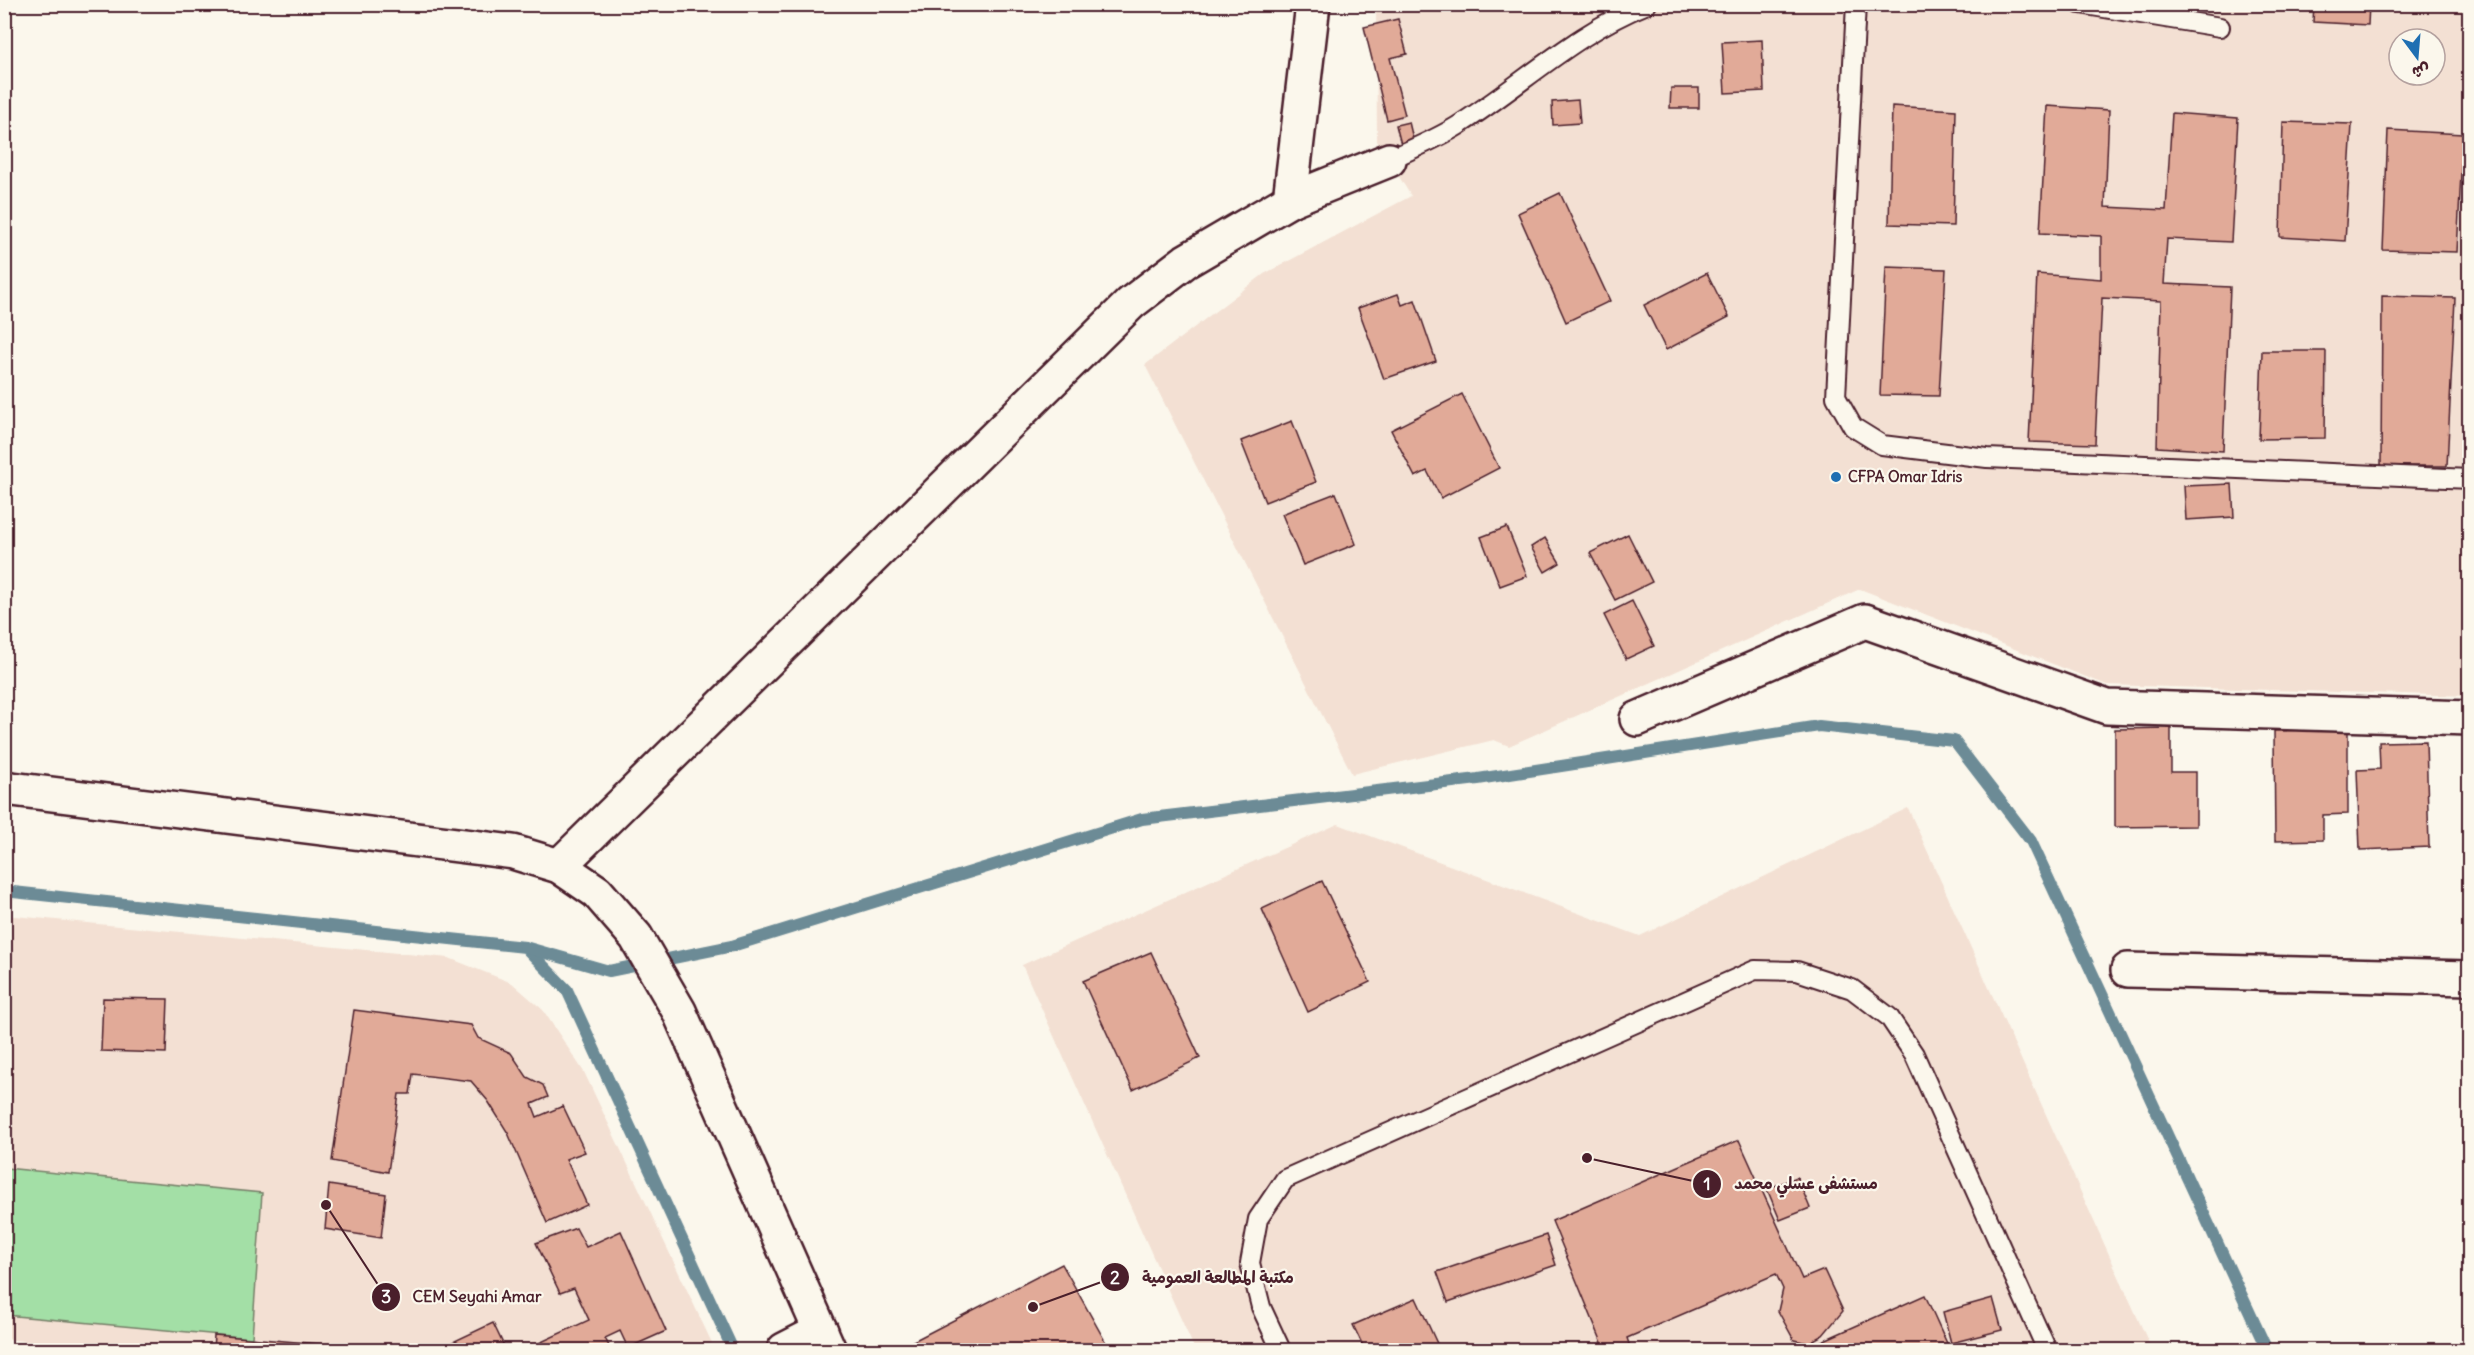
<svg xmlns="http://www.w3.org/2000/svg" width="2474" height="1355" font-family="Delius,'Playpen Sans Arabic',sans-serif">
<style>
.built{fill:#f3e0d3;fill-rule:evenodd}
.green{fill:#a3dfa6;stroke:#767f68;stroke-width:1.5}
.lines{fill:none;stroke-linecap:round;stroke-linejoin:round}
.stream{stroke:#6c8b96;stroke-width:12}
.building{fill:#e1aa98;stroke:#4a1f2b;stroke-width:1.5}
.service-casing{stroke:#4a1f2b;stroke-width:22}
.minor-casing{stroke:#4a1f2b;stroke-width:38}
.service{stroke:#fbf7ec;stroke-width:18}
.minor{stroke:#fbf7ec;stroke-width:33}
.poi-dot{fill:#1f6fb2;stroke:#fbf7ec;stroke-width:2}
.labels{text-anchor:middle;stroke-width:4.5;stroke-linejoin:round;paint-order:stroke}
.poi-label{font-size:15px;font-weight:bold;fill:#4a1f2b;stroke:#fbf7ec;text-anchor:start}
.leader{fill:none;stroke:#4a1f2b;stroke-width:2}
.callout-dot{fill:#4a1f2b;stroke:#fbf7ec;stroke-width:2}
.mark-label{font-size:18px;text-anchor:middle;font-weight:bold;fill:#fff}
.callout-label{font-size:16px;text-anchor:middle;font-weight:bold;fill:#4a1f2b;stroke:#fbf7ec;stroke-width:4.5;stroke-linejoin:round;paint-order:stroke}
</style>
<rect width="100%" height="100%" fill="#fbf7ec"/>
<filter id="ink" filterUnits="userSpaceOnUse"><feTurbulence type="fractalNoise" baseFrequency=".0167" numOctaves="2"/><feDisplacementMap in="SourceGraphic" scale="12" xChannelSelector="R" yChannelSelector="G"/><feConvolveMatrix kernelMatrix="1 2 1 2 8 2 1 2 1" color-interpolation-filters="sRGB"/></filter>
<g filter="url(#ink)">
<g class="built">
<path d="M1376 5H2469V696L2107 685 1860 589 1509 746 1494 740 1352 774 1145 365 1264 274 1411 196 1377 141ZM2399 39H2435V75H2399Z"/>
<path d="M1908 808 2152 1350H1195L1022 965 1338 824 1640 936Z"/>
<path d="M5 915 449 958 512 983 543 1010 584 1072 712 1343 696 1350H106L5 1339Z"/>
</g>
<path class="green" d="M5 1168 262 1193 252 1338 5 1315Z"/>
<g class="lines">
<g class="stream">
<path d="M4 891 525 947 567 990 733 1350"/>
<path d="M525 947 609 971 732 946 1142 819 1478 779 1819 726 1954 741 2031 841 2267 1350"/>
</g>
</g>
<g class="building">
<path d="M2314 4H2369L2368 25 2313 22Z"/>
<path d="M1398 19 1407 54 1390 58 1405 115 1387 120 1364 27Z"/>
<path d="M1762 40 1764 91 1725 93 1722 42Z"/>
<path d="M1671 88H1699V108H1670Z"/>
<path d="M1578 100 1580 123 1553 125 1552 102Z"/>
<path d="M1892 106 1956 110 1953 226 1889 224Z"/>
<path d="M2047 106 2109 110 2105 207 2166 210 2172 113 2238 118 2231 242 2167 239 2164 284 2230 287 2223 451 2157 447 2161 301 2102 298 2095 444 2029 442 2037 274 2101 279V236L2040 233Z"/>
<path d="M1409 122 1416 152 1404 156 1396 125Z"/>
<path d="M2283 122 2352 124 2345 241 2280 237Z"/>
<path d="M2388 130 2463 134 2457 252 2383 250Z"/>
<path d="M1560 193 1610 301 1566 322 1518 213Z"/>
<path d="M1886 267 1946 269 1939 396 1880 395Z"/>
<path d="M1707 273 1729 317 1666 350 1644 305Z"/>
<path d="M1398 294 1402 305 1415 300 1436 361 1384 379 1358 308Z"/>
<path d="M2382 296 2455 298 2447 466H2381Z"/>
<path d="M2262 351H2326L2325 438 2259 439Z"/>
<path d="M1462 394 1499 468 1441 498 1427 471 1415 477 1391 430Z"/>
<path d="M1292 421 1316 482 1265 502 1241 441Z"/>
<path d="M2232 484 2234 517 2186 520 2184 486Z"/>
<path d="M1336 493 1356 544 1303 565 1282 514Z"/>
<path d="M1507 527 1527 576 1500 586 1481 537Z"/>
<path d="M1628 534 1652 582 1615 600 1590 553Z"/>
<path d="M1545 538 1560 563 1545 572 1531 547Z"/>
<path d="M1632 601 1654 646 1626 659 1604 615Z"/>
<path d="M2171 728V772H2196V826L2115 827V729Z"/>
<path d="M2348 729V814L2323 815V840L2275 841 2274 731Z"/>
<path d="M2426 741 2429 847 2360 850 2357 770 2380 769 2379 742Z"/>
<path d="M1322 881 1370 982 1308 1012 1262 909Z"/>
<path d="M1151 952 1200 1058 1133 1090 1083 981Z"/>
<path d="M103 998 168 999 166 1053 101 1051Z"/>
<path d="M354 1010 471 1025 478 1038 511 1053 527 1077 543 1085 548 1097 532 1104 537 1117 563 1106 585 1152 566 1159 587 1205 547 1223 508 1133 488 1101 471 1081 413 1074 410 1094H399L388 1172 332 1161Z"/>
<path d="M1739 1140 1802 1279 1824 1270 1843 1311 1823 1335 1808 1343 1794 1340 1778 1311 1783 1289 1776 1274 1627 1338 1631 1350H1605L1552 1221Z"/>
<path d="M1797 1177 1810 1208 1780 1220 1767 1189Z"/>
<path d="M329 1185 386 1194 381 1238 325 1229Z"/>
<path d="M576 1228 586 1247 621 1231 666 1331 628 1348 620 1331 605 1338 611 1350H524L589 1320 574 1288 560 1293 536 1243Z"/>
<path d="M1546 1235 1556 1265 1448 1302 1437 1272Z"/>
<path d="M1062 1264 1110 1350H896Z"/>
<path d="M1925 1295 1950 1350H1802Z"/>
<path d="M1416 1298 1440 1350H1365L1353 1325Z"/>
<path d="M1993 1298 2002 1330 1951 1343 1943 1312Z"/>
<path d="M493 1323 506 1350H441L440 1348Z"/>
<path d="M214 1335 319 1344V1350H213Z"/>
</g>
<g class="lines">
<defs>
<g id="service">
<path d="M1856 4 1836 397 1853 427 1882 445 1987 458 2470 479"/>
<path d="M2080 4 2220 27"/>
<path d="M1389 160C1413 148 1440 138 1462 123 1524 83 1578 31 1647 4"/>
<path d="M1281 1350 1261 1307 1250 1263 1258 1219 1285 1179 1755 970 1797 971 1852 989 1889 1017 1914 1054 2047 1350"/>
</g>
<g id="minor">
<path d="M1290 200 1313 4"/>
<path d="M1637 719 1865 621 2107 707 2470 718"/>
<path d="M4 788 513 852 559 866 597 892 636 937 679 1011 829 1350"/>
<path d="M559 866 1131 303 1186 261 1290 200 1389 160"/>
<path d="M2128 970 2470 978"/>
<path d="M784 1350 821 1331"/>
</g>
</defs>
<use href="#service" class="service-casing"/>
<use href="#minor" class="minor-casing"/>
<use href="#service" class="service"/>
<use href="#minor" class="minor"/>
</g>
</g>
<circle class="poi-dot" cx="1836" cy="477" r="6"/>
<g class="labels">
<g class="poi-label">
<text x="1848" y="482">CFPA Omar Idris</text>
</g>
</g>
<path class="leader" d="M1587 1158L1707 1184M1033 1307L1115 1277M326 1205L386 1297"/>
<g class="callout-dot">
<circle cx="1587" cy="1158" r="6"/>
<circle cx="1033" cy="1307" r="6"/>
<circle cx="326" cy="1205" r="6"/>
<circle cx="1707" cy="1184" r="15"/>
<circle cx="1115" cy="1277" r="15"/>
<circle cx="386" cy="1297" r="15"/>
</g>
<g class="mark-label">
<text x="1707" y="1190">1</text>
<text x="1115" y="1284">2</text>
<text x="386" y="1303">3</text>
</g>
<g class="callout-label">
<text x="1806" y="1189">مستشفى عسلي محمد</text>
<text x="1218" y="1283">مكتبة المطالعة العمومية</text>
<text x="477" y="1302">CEM Seyahi Amar</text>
</g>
<rect width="2474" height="1355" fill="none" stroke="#fbf7ec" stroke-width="24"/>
<rect x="12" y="12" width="2450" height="1331" fill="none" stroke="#4a1f2b" stroke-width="2" filter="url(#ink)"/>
<g transform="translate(2417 57) rotate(164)"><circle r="28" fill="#fbf7ec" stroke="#b4a19f" stroke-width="1.5"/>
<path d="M0-4.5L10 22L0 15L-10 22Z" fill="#1f6fb2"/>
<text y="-9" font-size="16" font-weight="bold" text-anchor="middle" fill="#4a1f2b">ش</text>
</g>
</svg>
